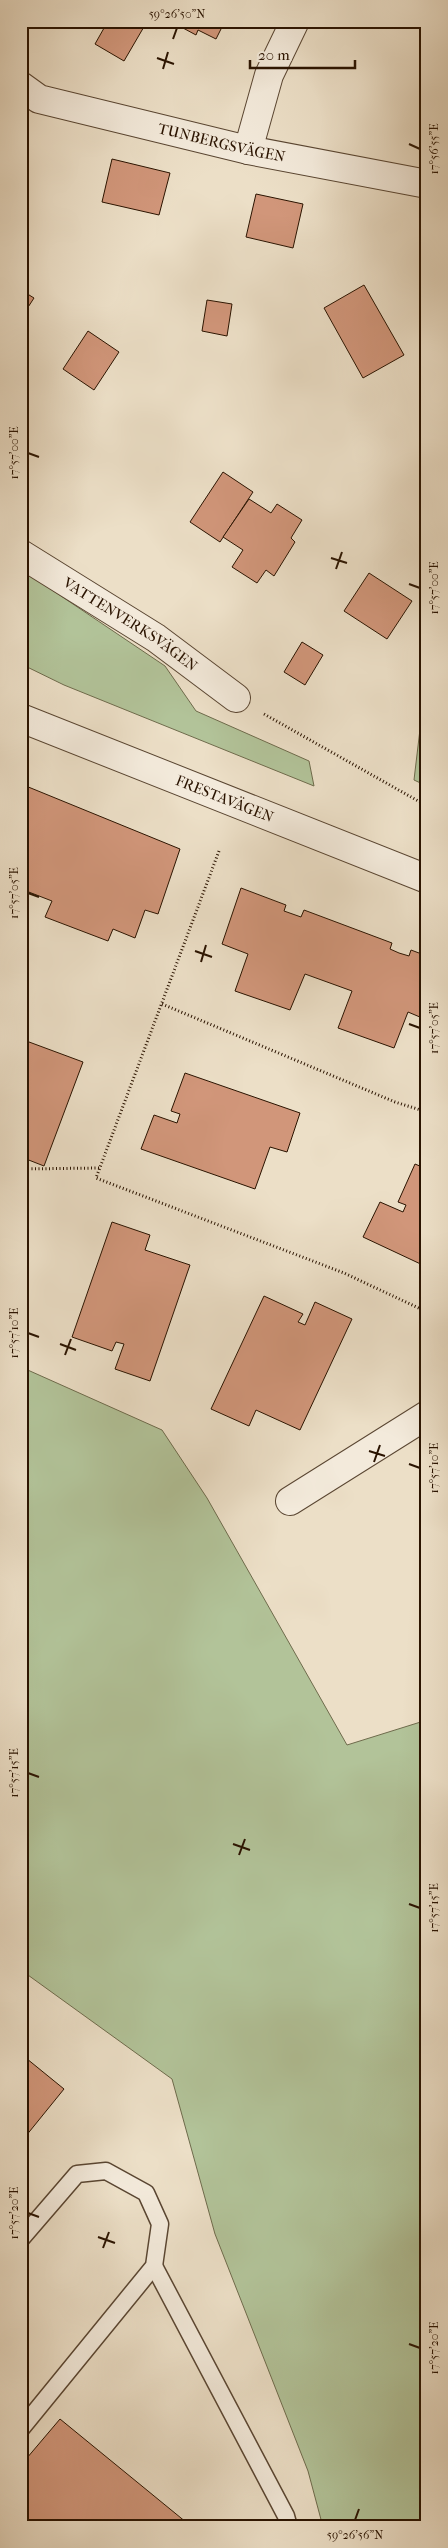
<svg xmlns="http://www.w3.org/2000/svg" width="448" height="2548" font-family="'IM FELL French Canon',serif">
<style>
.green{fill:#b2c399;stroke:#6e6b4c}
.building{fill:#d1967a;stroke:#2a1300}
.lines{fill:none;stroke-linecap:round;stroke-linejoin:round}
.service-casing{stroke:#5a4632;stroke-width:19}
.minor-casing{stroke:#5a4632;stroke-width:30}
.tertiary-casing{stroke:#5a4632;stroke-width:30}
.path{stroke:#2a1300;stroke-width:3;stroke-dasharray:1 2.5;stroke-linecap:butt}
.service{stroke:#f3eadb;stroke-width:16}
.minor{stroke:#f3eadb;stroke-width:28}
.tertiary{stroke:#f3eadb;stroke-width:28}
.ticks{fill:none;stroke:#2a1300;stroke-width:2}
.labels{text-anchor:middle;stroke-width:4.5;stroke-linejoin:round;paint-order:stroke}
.street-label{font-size:15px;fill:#2a1300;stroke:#f3eadb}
.neatline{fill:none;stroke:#2a1300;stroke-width:2}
.ticks-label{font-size:12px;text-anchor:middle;fill:#2a1300}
</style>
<rect width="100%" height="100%" fill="#ecdfc7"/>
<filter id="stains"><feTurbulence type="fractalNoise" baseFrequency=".004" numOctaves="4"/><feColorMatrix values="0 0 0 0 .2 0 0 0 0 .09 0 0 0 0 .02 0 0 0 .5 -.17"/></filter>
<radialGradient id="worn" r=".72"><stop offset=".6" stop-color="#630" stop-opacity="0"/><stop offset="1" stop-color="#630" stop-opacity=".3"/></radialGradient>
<g class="green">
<path d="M21 569 165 666 196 711 309 761 314 786 64 685 21 664Z"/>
<path d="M427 670V786L414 780Z"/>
<path d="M21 1367 162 1430 207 1498 347 1745 427 1720V2527H323L308 2471 215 2234 172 2079 21 1970Z"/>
</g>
<g class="building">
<path d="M108 21H138L145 25 124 61 95 44Z"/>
<path d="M170 21H225L216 39 198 30 196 35Z"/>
<path d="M112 159 170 173 159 215 102 202Z"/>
<path d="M256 194 303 204 293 248 246 237Z"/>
<path d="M21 201 28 202 24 228 21 227Z"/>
<path d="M364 285 404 355 363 378 324 308Z"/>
<path d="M21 290 34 298 21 318Z"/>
<path d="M207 300 232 304 227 336 202 331Z"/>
<path d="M88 331 119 352 94 390 63 369Z"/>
<path d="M223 472 253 492 220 542 190 522Z"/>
<path d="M249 499 271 513 277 504 302 520 291 538 295 542 274 576 266 570 257 583 232 567 243 550 223 537Z"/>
<path d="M369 573 412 601 387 639 344 611Z"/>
<path d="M302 642 323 655 305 685 284 672Z"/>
<path d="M21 784 180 849 158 914 145 910 135 938 113 929 108 941 45 917 52 901 21 889Z"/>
<path d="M241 888 286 905 284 911 301 917 304 910 392 943 390 949 399 953 409 956 411 950 427 956V1020L408 1012 394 1048 338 1028 352 991 305 974 290 1010 235 991 248 954 222 944Z"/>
<path d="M21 1039 83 1062 44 1166 21 1157Z"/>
<path d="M185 1073 300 1113 287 1152 270 1147 255 1189 141 1149 154 1115 177 1123 180 1114 171 1111Z"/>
<path d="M415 1164 427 1169V1267L363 1237 380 1202 403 1212 406 1205 398 1202Z"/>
<path d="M112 1222 150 1235 145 1250 190 1265 150 1381 115 1369 124 1344 116 1342 112 1351 72 1337Z"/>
<path d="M264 1296 303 1314 298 1322 305 1325 315 1302 352 1319 300 1430 256 1410 249 1426 211 1409Z"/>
<path d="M21 2054 64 2089 21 2142Z"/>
<path d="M60 2419 192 2527H21V2465Z"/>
</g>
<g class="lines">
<defs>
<g id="service">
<path d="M21 2239 77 2174 106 2171 146 2193 160 2224 154 2266 21 2429"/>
<path d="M154 2266 286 2516 289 2527"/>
</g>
<g id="minor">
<path id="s1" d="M21 86 39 99 248 150 427 184"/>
<path d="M248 150 269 75 295 21"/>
<path id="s2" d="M21 554 156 638 236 698"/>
<path d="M290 1501 427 1415"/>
</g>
<g id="tertiary">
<path id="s3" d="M21 718 427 879"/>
</g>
</defs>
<use href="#service" class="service-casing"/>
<use href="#minor" class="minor-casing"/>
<use href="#tertiary" class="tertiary-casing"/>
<g class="path">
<path d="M264 714 427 806"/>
<path d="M219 851 96 1178 344 1273 427 1312"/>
<path d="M162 1004 395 1102 427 1112"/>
<path d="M21 1169 99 1168"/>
</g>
<use href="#service" class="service"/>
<use href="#minor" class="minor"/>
<use href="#tertiary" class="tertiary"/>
</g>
<path class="ticks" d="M173 39 177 28M157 58 174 64M163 69 168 52M409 144 420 149M28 453 39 457M331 558 347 563M336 569 342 552M409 584 420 588M28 893 39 897M195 951 212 957M201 962 206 945M409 1024 420 1028M28 1333 39 1337M60 1344 76 1350M65 1355 71 1339M369 1451 385 1456M374 1462 380 1445M409 1464 420 1468M28 1773 39 1777M233 1844 250 1850M239 1855 245 1839M409 1904 420 1908M28 2213 39 2217M98 2237 115 2243M103 2248 109 2232M409 2344 420 2348M355 2520 359 2509"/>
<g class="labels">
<g class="street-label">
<text dy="5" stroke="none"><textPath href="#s1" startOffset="210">TUNBERGSVÄGEN</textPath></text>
<text dy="5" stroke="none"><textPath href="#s2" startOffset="130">VATTENVERKSVÄGEN</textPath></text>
<text dy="5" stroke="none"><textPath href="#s3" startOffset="219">FRESTAVÄGEN</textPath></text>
</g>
</g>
<rect width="448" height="2548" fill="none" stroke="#ecdfc7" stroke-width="55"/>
<path d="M250 60v8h105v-8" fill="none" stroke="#2a1300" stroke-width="2.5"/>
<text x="258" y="60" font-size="15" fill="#2a1300" stroke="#f3eadb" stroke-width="4" paint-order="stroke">20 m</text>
<rect x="28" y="28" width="392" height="2492" class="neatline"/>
<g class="ticks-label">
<text x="177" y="18">59°26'50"N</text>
<text transform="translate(434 149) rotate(-90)" y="4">17°56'55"E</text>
<text transform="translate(14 453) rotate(-90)" y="4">17°57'00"E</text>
<text transform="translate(434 588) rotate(-90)" y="4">17°57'00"E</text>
<text transform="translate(14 893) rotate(-90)" y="4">17°57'05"E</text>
<text transform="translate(434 1028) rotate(-90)" y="4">17°57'05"E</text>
<text transform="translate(14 1333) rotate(-90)" y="4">17°57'10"E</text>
<text transform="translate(434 1468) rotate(-90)" y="4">17°57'10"E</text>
<text transform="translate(14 1773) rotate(-90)" y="4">17°57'15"E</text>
<text transform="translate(434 1908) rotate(-90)" y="4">17°57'15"E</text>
<text transform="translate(14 2213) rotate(-90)" y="4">17°57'20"E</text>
<text transform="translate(434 2348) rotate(-90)" y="4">17°57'20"E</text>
<text x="355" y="2539">59°26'56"N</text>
</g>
<rect width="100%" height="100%" filter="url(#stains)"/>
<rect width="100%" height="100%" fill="url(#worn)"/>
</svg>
